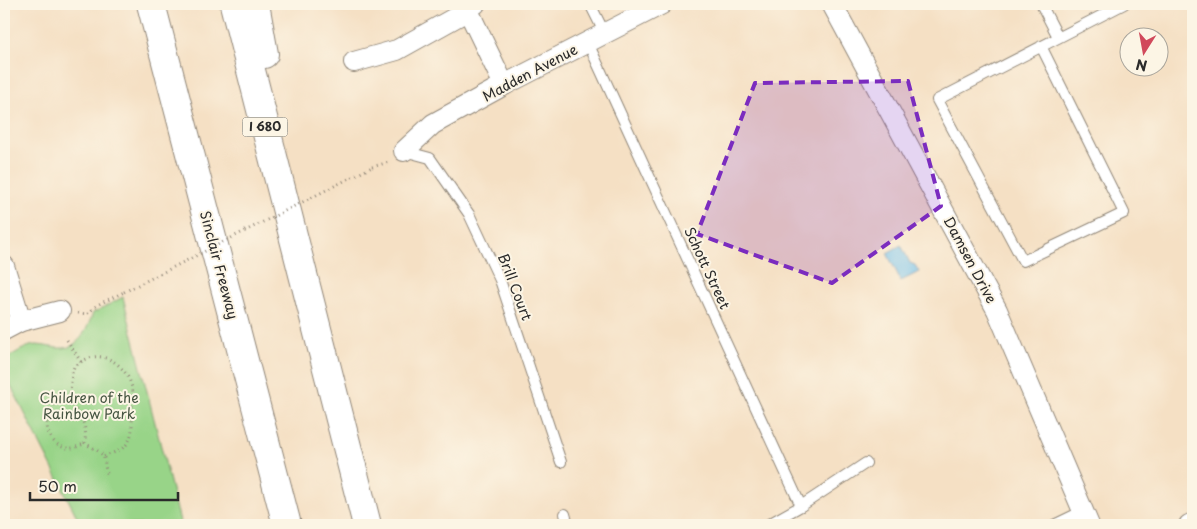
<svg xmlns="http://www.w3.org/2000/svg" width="1197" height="529" font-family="'Playpen Sans',sans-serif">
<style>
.green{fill:#98d488;stroke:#62805a}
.water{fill:#6ebde9;stroke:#4c748a}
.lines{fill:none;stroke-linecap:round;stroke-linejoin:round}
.service-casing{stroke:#908678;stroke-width:12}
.minor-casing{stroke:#908678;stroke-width:22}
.motorway-casing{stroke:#908678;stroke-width:30}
.path{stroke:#908678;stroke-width:3;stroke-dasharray:1 4;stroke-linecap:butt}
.service{stroke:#fff;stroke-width:10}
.minor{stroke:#fff;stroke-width:20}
.motorway{stroke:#fff;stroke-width:28}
.path-bridge{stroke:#908678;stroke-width:3;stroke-dasharray:1 4;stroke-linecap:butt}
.marked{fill:#7b2cbf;fill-opacity:0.2;stroke:#7b2cbf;stroke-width:4;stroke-dasharray:10 6;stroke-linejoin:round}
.labels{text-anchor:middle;stroke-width:4;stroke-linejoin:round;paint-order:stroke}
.shield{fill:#fcf5e5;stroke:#6a6863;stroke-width:1}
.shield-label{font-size:12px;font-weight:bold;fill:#2b2b2b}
.street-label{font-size:14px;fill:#2b2b2b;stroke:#fcf5e5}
.park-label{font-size:14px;fill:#465542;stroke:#fcf5e5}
</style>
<rect width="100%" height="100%" fill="#fcf5e5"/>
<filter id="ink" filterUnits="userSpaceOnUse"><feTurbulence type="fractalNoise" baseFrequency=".02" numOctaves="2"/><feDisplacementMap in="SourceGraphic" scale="10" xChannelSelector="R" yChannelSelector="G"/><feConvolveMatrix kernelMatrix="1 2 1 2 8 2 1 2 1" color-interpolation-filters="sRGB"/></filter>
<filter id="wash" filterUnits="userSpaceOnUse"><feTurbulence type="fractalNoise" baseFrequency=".0096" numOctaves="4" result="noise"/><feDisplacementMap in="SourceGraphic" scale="20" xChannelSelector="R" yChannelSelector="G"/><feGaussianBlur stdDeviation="1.12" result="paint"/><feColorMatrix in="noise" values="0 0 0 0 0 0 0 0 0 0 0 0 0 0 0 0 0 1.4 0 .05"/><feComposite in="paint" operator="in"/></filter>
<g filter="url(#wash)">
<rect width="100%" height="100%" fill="#f5e0c4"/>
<path class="green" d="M123 297 181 525H81L4 372V360C12 355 27 345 36 345 45 345 55 349 64 348 81 346 88 326 93 313Z"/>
<path class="water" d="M901 245 910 263 915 265 919 272 901 281 887 253Z"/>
</g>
<g filter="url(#ink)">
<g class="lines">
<defs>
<g id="service">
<path d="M590 4 605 34"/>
<path d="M1041 4 1058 37"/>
<path d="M588 43 801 506"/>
<path d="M1041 46 1124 213 1023 261 937 100 1124 4"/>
<path d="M404 151 430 158 469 214 500 280 561 462"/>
<path d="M565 514 568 525"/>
<path d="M767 525 801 506 866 463"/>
<path d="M1054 525 1083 511"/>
</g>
<g id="minor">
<path d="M465 4 504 85"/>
<path d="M832 4 997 310 1089 525"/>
<path d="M354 62 397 50 458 16 467 8 475 4"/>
<path d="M404 151 433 124 504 85 662 4"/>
<path d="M4 266 21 321"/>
<path d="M4 330 21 321 60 311"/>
<path d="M1189 525 1193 523"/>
</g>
<g id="motorway">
<path d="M151 4 287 525"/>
<path d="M234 4 367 525"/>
<path d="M255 4 264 54"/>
</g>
</defs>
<use href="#service" class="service-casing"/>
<use href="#minor" class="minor-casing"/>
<use href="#motorway" class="motorway-casing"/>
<g class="path">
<path d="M372 167 389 162"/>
<path d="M78 313 87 314 97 305 124 292"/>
<path d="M67 340 81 362 74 367 72 373 69 401C76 410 84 419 85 430 86 434 85 439 85 443 90 447 99 450 103 456 106 462 104 470 109 476"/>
<path d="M81 362C105 346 131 369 133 394 134 401 131 407 132 414 132 425 134 438 124 447 119 451 110 454 103 457"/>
<path d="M69 401C65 402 58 403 54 405 51 407 49 412 48 415 44 429 51 446 67 448 73 449 80 446 85 443"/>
</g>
<use href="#service" class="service"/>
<use href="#minor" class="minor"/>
<use href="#motorway" class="motorway"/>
<path class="path-bridge" d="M124 292 372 167"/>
</g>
</g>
<path class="marked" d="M908 81 941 206 832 283 697 234 755 83Z"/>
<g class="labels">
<rect class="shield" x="242.5" y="117.5" width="45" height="19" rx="4"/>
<g class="shield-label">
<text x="265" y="131">I 680</text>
</g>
<g class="street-label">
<text transform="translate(530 73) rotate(-28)" y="5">Madden Avenue</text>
<text transform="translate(970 260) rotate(62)" y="5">Damsen Drive</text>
<text transform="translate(219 265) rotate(75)" y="5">Sinclair Freeway</text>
<text transform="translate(707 268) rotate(65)" y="5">Schott Street</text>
<text transform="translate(515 287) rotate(69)" y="5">Brill Court</text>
</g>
<g class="park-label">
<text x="89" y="403">Children of the<tspan x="89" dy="16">Rainbow Park</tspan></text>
</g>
</g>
<rect width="1197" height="529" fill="none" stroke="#fcf5e5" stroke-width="20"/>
<g transform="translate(1144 52) rotate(191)"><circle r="24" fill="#fcf5e5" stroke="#a8a49b"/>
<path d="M0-4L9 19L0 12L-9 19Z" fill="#d1495b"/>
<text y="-8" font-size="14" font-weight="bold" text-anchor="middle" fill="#2b2b2b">N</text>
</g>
<path d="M30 492v8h148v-8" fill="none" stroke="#2b2b2b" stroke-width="2.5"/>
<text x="38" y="492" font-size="15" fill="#2b2b2b" stroke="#fcf5e5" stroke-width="4" paint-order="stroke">50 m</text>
</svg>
